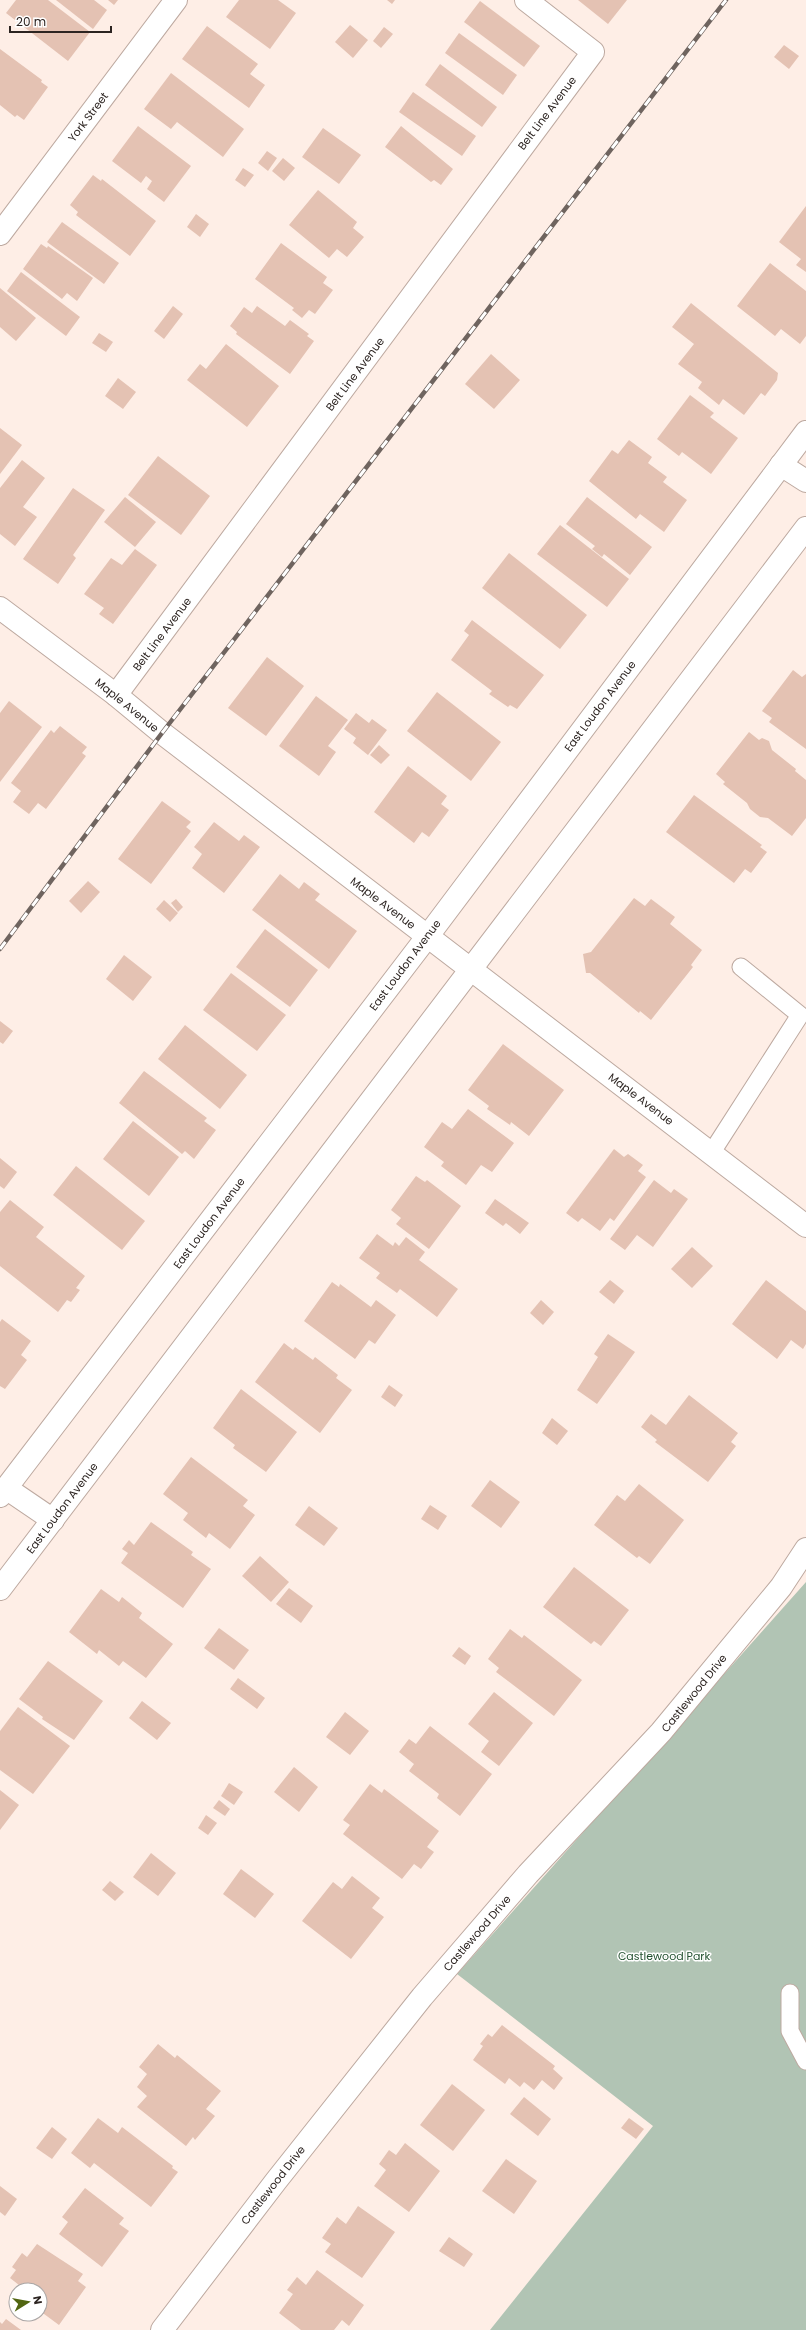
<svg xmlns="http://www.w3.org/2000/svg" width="806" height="2330" font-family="Poppins,sans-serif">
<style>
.green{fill:#b1c4b4}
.building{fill:#e4c2b3}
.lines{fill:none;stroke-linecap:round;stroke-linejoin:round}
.service-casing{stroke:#bda9a0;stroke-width:19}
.minor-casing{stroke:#bda9a0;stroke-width:24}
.secondary-casing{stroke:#bda9a0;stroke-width:24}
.service{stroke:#fff;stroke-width:17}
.minor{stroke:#fff;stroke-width:22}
.secondary{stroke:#fff;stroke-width:22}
.rail-casing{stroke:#6f645f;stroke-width:4.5}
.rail{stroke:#fff;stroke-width:3;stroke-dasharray:9;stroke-linecap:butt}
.labels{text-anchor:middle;stroke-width:3;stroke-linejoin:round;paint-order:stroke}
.street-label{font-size:11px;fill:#2c2421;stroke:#fff}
.park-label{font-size:11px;fill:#22502f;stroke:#fff}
</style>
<rect width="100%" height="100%" fill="#feeee6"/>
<path class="green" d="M806 1582V2330H490L653 2126 457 1974Z"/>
<g class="building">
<path d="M16 0H48L90 32 68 61 6 13Z"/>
<path d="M56 0H94L107 10 93 29Z"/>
<path d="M108 0H118L114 5Z"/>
<path d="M239 0H278L296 13 270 49 226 17Z"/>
<path d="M387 0H395L392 4Z"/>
<path d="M578 0H627L608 24Z"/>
<path d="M480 1 540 46 524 67 464 22Z"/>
<path d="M350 25 368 40 353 58 335 42Z"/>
<path d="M207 26 258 64 250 74 265 85 249 108 182 59Z"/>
<path d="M384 27 393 34 381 48 373 41Z"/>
<path d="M459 33 517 75 503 95 445 53Z"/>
<path d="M784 45 799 56 789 69 774 57Z"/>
<path d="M0 49 42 80 41 82 48 87 24 120 17 115 15 117 0 105Z"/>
<path d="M440 64 497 107 482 127 425 85Z"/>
<path d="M171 73 244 129 223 157 177 122 171 129 144 109Z"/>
<path d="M413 92 476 136 462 156 399 112Z"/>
<path d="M138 126 191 166 164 202 147 189 152 181 146 176 141 183 112 161Z"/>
<path d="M401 126 453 169 441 185 434 180 431 182 385 147Z"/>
<path d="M323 128 361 155 339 184 302 157Z"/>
<path d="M267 151 277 158 268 171 258 163Z"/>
<path d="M283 158 295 168 284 181 272 171Z"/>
<path d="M243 168 254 175 245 187 235 180Z"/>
<path d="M93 175 101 181 102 179 156 221 130 256 76 215 78 212 70 205Z"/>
<path d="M318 190 357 222 353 228 364 237 347 257 337 249 329 258 289 225Z"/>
<path d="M806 206V272L796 265 801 259 779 242Z"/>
<path d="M196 214 209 224 200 237 187 227Z"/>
<path d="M62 222 119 263 104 284 47 242Z"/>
<path d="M281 243 327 277 323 283 333 290 315 314 309 310 302 318 292 310 294 308 255 279Z"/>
<path d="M41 244 47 248 48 246 93 278 77 301 67 293 62 299 23 269Z"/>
<path d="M770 263 806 291V336L800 344 781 329 775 336 737 306Z"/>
<path d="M21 272 80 317 66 336 7 291Z"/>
<path d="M0 288 36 318 16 341 0 327Z"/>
<path d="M691 303 778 373 777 380 765 396 761 393 744 415 723 399 719 405 698 388 702 382 678 364 694 344 672 327Z"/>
<path d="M173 306 183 314 164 339 154 331Z"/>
<path d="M257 306 285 326 290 320 309 334 307 336 314 341 290 374 236 334 237 332 230 326 244 307 252 313Z"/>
<path d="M99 333 113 342 106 352 92 343Z"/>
<path d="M226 344 279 386 247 427 187 380 200 364 206 369Z"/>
<path d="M491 354 520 380 494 409 465 384Z"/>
<path d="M118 378 136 392 123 409 105 396Z"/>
<path d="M690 395 714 413 710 417 738 438 711 474 682 452 679 456 657 439Z"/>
<path d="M0 428 22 445 0 474Z"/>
<path d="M629 440 652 457 648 463 667 477 663 482 687 500 664 532 640 514 636 519 589 481 612 450 618 454Z"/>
<path d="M158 456 210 496 181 535 128 495Z"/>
<path d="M22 460 45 478 23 507 37 517 15 546 0 534V488Z"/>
<path d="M73 488 105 510 73 555 76 558 58 584 23 559Z"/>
<path d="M125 497 156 522 135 547 104 522Z"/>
<path d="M587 497 652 547 630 575 604 554 602 557 592 549 595 546 566 524Z"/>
<path d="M560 525 629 579 607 607 537 554Z"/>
<path d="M135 549 157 565 113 624 99 614 104 608 84 594 111 558 122 565Z"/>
<path d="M509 553 587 615 560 649 482 588Z"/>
<path d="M472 620 544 675 517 709 510 705 508 707 489 694 492 691 451 660 469 635 464 631Z"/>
<path d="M267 657 304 686 266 736 228 708Z"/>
<path d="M793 670 802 677 806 674V749L769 722 772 718 762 711Z"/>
<path d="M437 692 501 742 471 781 407 731Z"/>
<path d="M316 696 348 720 328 746 336 752 319 776 279 746Z"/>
<path d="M9 701 42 727 0 782V713Z"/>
<path d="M356 713 369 723 372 719 387 730 368 755 353 743 356 738 344 729Z"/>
<path d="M60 726 87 747 82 753 86 756 46 809 38 803 29 814 13 802 21 791 11 783 51 730 54 733Z"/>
<path d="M749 732 759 740 762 738 769 741 772 750 796 769 795 771 806 780V818L792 836 768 818 760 817 750 809 747 803 723 784 725 782 716 774Z"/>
<path d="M379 745 390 755 381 764 370 755Z"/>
<path d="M408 766 447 796 441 804 449 810 429 837 422 832 414 843 374 812Z"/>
<path d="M694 795 762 845 760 847 767 852 751 873 745 869 734 883 666 832Z"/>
<path d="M162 801 191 822 186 827 191 831 151 884 118 859Z"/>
<path d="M214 822 239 841 244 835 260 847 224 893 192 868 202 854 194 847Z"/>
<path d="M280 874 299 889 304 882 320 894 315 900 357 931 329 969 252 910Z"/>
<path d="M88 881 100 892 81 913 69 901Z"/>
<path d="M634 898 645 906 651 899 675 917 670 924 702 950 691 965 693 967 651 1020 640 1011 639 1013 590 973H586L583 954 591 952Z"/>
<path d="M176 899 183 907 178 912 171 903Z"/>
<path d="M164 900 178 913 170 922 156 909Z"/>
<path d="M265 929 318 970 290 1007 236 967Z"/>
<path d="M124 955 152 977 133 1001 106 979Z"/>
<path d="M231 973 286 1015 257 1051 203 1010Z"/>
<path d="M0 1021 13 1031 3 1044 0 1042Z"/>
<path d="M185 1025 247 1075 220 1109 158 1059Z"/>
<path d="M503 1044 564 1090 529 1136 511 1122 510 1125 487 1109 489 1106 468 1090Z"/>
<path d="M144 1071 207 1118 204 1121 216 1130 194 1159 185 1151 182 1154 119 1103Z"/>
<path d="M468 1109 514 1143 492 1172 481 1165 466 1185 441 1166 444 1162 424 1147 442 1122 452 1129Z"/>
<path d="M133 1121 179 1157 149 1196 103 1159Z"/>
<path d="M614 1149 624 1157 628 1154 643 1165 638 1171 646 1177 614 1221 610 1218 600 1231 582 1218 578 1222 566 1213Z"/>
<path d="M0 1158 17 1172 4 1189 0 1186Z"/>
<path d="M76 1166 145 1221 122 1250 53 1195Z"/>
<path d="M416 1176 425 1182 427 1180 461 1206 429 1249 396 1224 401 1218 391 1210Z"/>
<path d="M654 1180 671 1193 674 1189 688 1199 653 1247 637 1235 625 1250 610 1239Z"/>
<path d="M495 1199 529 1223 520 1234 506 1223 503 1226 485 1213Z"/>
<path d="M10 1200 44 1227 36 1237 85 1276 76 1288 80 1290 71 1302 67 1300 58 1312 0 1266V1212Z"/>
<path d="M377 1234 393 1246 395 1242 399 1246 406 1237 425 1252 419 1260 458 1289 437 1317 400 1289 397 1293 376 1278 380 1273 359 1258Z"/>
<path d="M692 1247 713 1266 692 1288 671 1269Z"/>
<path d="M610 1280 624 1291 614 1304 599 1292Z"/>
<path d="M766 1280 806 1311V1344L803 1349 791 1340 777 1359 732 1324Z"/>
<path d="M332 1282 339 1287 340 1284 371 1307 376 1300 396 1315 375 1344 369 1340 355 1359 304 1321Z"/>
<path d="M541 1300 554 1312 543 1325 530 1313Z"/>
<path d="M2 1319 31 1341 21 1355 27 1360 5 1389 0 1386V1322Z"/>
<path d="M608 1334 635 1352 597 1404 577 1390 598 1357 594 1354Z"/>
<path d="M284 1343 293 1350 295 1347 313 1360 315 1357 338 1375 336 1378 352 1390 320 1433 255 1382Z"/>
<path d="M389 1385 403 1395 395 1407 381 1397Z"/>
<path d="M241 1389 297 1432 266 1472 233 1448 235 1445 213 1428Z"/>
<path d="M689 1395 738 1433 731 1442 736 1446 708 1482 655 1442 657 1440 641 1427 651 1414 666 1425Z"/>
<path d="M552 1418 568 1431 557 1445 542 1433Z"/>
<path d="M191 1457 248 1500 243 1506 255 1515 230 1549 209 1533 206 1538 183 1520 188 1513 163 1494Z"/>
<path d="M490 1480 520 1502 501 1528 471 1506Z"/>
<path d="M639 1484 684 1520 650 1564 639 1556 637 1558 594 1525 617 1495 625 1501Z"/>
<path d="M430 1505 447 1516 438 1530 421 1519Z"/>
<path d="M309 1506 338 1528 324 1546 295 1525Z"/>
<path d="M151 1522 193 1552 191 1555 211 1569 183 1608 121 1563 128 1553 122 1549 129 1540 134 1545Z"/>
<path d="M260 1556 289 1582 271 1602 242 1576Z"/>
<path d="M574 1567 629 1610 601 1646 594 1641 591 1644 543 1607Z"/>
<path d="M289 1588 313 1606 301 1623 276 1604Z"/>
<path d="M101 1589 119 1602 122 1597 142 1613 139 1618 173 1644 146 1678 123 1661 119 1666 99 1650 97 1654 69 1632Z"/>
<path d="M219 1628 249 1650 234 1670 204 1648Z"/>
<path d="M510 1629 522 1638 524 1635 582 1680 554 1716 496 1672 499 1668 488 1659Z"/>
<path d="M459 1647 471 1656 465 1665 452 1656Z"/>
<path d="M48 1661 103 1701 74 1740 42 1719 43 1717 19 1699Z"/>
<path d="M238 1678 265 1698 257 1709 230 1689Z"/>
<path d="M494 1692 533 1723 499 1766 481 1752 489 1741 468 1724Z"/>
<path d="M142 1701 171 1723 157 1740 129 1718Z"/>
<path d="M18 1707 70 1746 33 1794 0 1770V1731Z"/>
<path d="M345 1712 369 1731 350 1755 326 1737Z"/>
<path d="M430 1726 492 1774 460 1816 437 1798 439 1794 409 1771 414 1764 399 1752 409 1739 416 1744Z"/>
<path d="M294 1767 318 1787 299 1812 274 1792Z"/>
<path d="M229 1783 243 1792 234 1805 221 1796Z"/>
<path d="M370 1784 382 1793 384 1789 439 1831 427 1847 434 1852 421 1869 414 1864 402 1879 343 1834 350 1825 343 1820Z"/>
<path d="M0 1790 19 1805 0 1830Z"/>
<path d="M219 1800 230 1809 225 1816 213 1808Z"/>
<path d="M206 1815 217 1823 208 1835 198 1828Z"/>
<path d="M151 1853 176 1873 158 1896 133 1877Z"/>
<path d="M241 1869 274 1894 255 1918 223 1894Z"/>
<path d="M352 1876 380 1898 372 1908 384 1917 351 1959 302 1921 333 1882 342 1889Z"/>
<path d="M110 1881 124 1892 115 1901 102 1890Z"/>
<path d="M502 2025 555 2066 553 2069 563 2078 554 2090 542 2080 534 2090 524 2082 520 2087 509 2078 505 2084 473 2060 483 2046 480 2044 488 2034 492 2037Z"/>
<path d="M158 2044 175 2058 177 2055 221 2091 206 2109 215 2116 195 2140 193 2137 186 2146 137 2107 147 2096 137 2087 147 2074 139 2067Z"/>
<path d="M452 2084 485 2110 453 2151 420 2125Z"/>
<path d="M524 2097 551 2119 538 2136 510 2114Z"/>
<path d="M98 2118 118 2133 122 2127 173 2166 172 2168 178 2172 151 2207 94 2163 90 2168 71 2153Z"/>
<path d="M629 2118 644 2129 636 2139 621 2128Z"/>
<path d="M52 2127 67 2139 52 2159 36 2148Z"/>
<path d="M405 2143 440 2171 409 2212 374 2186 386 2170 379 2164 389 2150 396 2155Z"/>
<path d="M506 2159 537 2181 514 2214 482 2191Z"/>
<path d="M0 2186 17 2199 5 2216 0 2212Z"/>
<path d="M85 2188 124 2218 119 2224 129 2231 102 2267 59 2234 68 2222 62 2217Z"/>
<path d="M358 2206 395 2232 362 2278 325 2252 331 2244 322 2238 337 2217 346 2224Z"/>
<path d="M449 2237 473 2254 464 2267 439 2251Z"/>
<path d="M37 2244 83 2274 78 2281 86 2287 59 2325 40 2311V2290H16V2294L14 2292 19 2285 10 2278 16 2270 12 2267 22 2253 27 2257Z"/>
<path d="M317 2270 364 2305 349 2326 342 2320 334 2330H301L279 2313 293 2294 287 2290 297 2277 306 2285Z"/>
<path d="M6 2319 21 2330H0V2322L2 2324Z"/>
</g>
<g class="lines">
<defs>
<g id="service">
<path d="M712 1152 800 1015 741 967"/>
<path d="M790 1993V2031L806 2061"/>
</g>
<g id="minor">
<path d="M0 234 176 0"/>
<path d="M781 465 806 481"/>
<path d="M0 608 116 695 162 733 806 1226"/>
<path d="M116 695 593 52 526 0"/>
<path d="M6 1488 53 1520"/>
<path d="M162 2330 276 2181 422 1997 528 1874 661 1732 781 1587 806 1549"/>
</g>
<g id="secondary">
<path d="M0 1496 427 937 806 432"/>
<path d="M0 1589 806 528"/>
</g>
</defs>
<use href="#service" class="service-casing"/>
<use href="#minor" class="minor-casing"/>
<use href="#secondary" class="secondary-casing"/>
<use href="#service" class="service"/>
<use href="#minor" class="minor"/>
<use href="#secondary" class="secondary"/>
<defs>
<path id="rail" d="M0 949 162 733 726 0"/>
</defs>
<use href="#rail" class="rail-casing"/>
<use href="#rail" class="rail"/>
</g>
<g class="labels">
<g class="street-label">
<text transform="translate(547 113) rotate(-53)" y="4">Belt Line Avenue</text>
<text transform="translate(88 117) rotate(-53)" y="4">York Street</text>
<text transform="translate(355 374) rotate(-53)" y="4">Belt Line Avenue</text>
<text transform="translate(162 634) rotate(-53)" y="4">Belt Line Avenue</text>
<text transform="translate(127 705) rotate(39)" y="4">Maple Avenue</text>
<text transform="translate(600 706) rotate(-53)" y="4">East Loudon Avenue</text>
<text transform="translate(383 903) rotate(37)" y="4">Maple Avenue</text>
<text transform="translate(405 965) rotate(-53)" y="4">East Loudon Avenue</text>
<text transform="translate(641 1099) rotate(37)" y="4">Maple Avenue</text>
<text transform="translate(209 1223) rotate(-53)" y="4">East Loudon Avenue</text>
<text transform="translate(62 1508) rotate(-53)" y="4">East Loudon Avenue</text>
<text transform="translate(694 1693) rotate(-51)" y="4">Castlewood Drive</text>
<text transform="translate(477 1933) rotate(-49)" y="4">Castlewood Drive</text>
<text transform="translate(273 2185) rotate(-52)" y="4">Castlewood Drive</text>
</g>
<g class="park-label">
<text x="664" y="1960">Castlewood Park</text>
</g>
</g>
<g transform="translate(28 2302) rotate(79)"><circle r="19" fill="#ffffff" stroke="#aba7a6"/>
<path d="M0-3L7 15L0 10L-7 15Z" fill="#516511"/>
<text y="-6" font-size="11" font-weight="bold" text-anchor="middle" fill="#2c2421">N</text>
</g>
<path d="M10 26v6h101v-6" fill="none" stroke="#2c2421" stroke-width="2"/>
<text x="16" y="26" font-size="12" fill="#2c2421" stroke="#ffffff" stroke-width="3" paint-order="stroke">20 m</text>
</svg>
